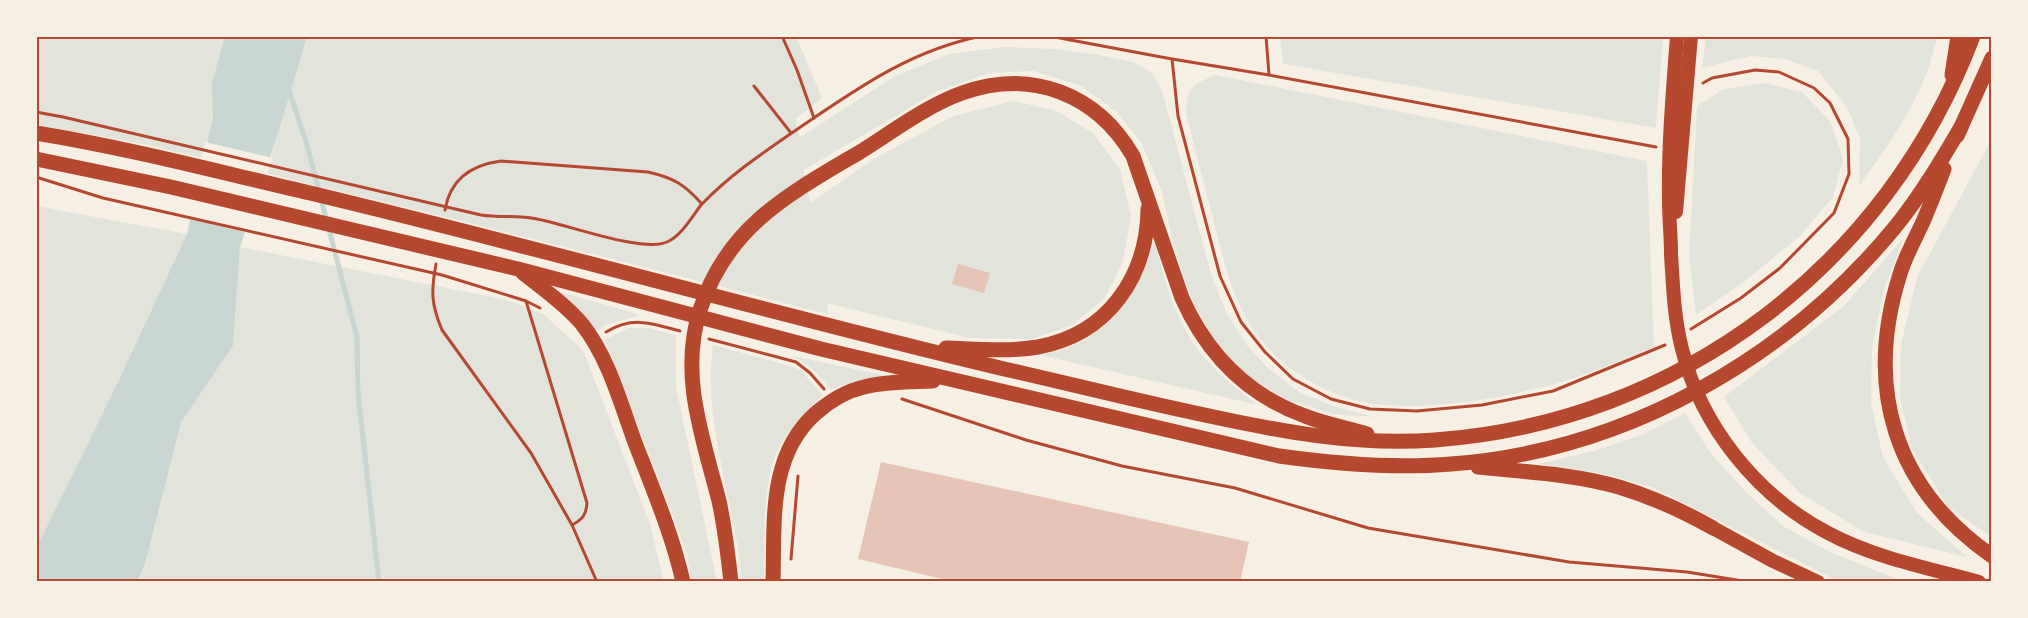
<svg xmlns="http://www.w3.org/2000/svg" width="2028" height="618" font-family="Ubuntu,sans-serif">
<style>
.green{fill:#e2e4dc}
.water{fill:#c9d6d2}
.pier{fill:#f6efe4}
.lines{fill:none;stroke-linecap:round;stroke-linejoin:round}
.stream{stroke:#c9d6d2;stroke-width:5}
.building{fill:#e6c5b7}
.path{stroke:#b5482f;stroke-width:3}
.primary{stroke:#b5482f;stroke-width:14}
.trunk{stroke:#b5482f;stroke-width:15}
.neatline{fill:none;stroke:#b5482f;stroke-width:2}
</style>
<rect width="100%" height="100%" fill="#f6efe4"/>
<g class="green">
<path d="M36 36H796L822 98 796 119 799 138 895 76 949 54 1005 47 1057 49 1099 55 1136 63 1152 73 1162 90 1211 274 1226 312 1246 344 1268 368 1299 392 1336 407 1374 417 1331 414 1288 400 1244 374 1213 338 1190 296 1173 242 1162 192 1142 144 1117 112 1081 86 1034 71 989 73 936 92 804 170 810 203 874 159 953 116 1014 101 1057 111 1094 134 1120 169 1131 216 1123 261 1105 298 1072 325 1032 339 969 338 827 303 828 314C659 271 490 227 321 187 227 164 132 138 36 126Z"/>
<path d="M1280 36H1663L1656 128 1283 64Z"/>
<path d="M1706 36H1938C1934 48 1931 61 1927 72 1911 114 1885 150 1859 186L1860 139 1848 109 1818 71 1785 59 1750 56 1702 68Z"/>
<path d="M1216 75 1647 161 1654 347C1620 360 1586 376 1551 385 1497 399 1431 411 1375 404 1324 397 1272 364 1246 318 1229 287 1222 254 1213 219 1204 184 1195 149 1186 113 1187 87 1193 84 1216 75Z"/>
<path d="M1765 83 1802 92 1830 121 1843 159 1833 197 1800 236 1745 281 1696 315 1689 255 1697 106 1724 89Z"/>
<path d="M1992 139V537L1949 508 1912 449 1900 398 1901 345 1917 277Z"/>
<path d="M36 206 187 234 117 384 36 549Z"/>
<path d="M1155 236C1163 280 1177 329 1209 363 1224 379 1241 392 1258 405L1040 355C1051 352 1062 351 1072 346 1120 323 1143 286 1155 236Z"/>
<path d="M1904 237 1884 290 1872 347 1871 403 1883 457 1917 513 1967 557 1864 532 1800 493 1752 443 1724 397 1844 306Z"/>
<path d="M240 247 507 300 543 314 583 350 650 524 664 582H137L145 564 181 422 233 346Z"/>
<path d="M553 290 641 315 606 325 598 331 573 304Z"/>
<path d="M628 328H649L676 335V387L717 582H692L685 547 605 340Z"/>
<path d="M713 345 783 364 801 370 823 396C804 412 784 433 775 457 762 490 765 546 764 582H742C736 503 702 425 713 345Z"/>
<path d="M793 356 887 376 848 383 831 390C820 375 809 365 793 356Z"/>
<path d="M1685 413 1712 455 1746 492 1783 526 1830 552 1904 582H1845L1834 579 1652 487 1605 474 1538 464 1594 451 1641 435Z"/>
</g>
<path class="water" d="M225 36H307L282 120 240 247 233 346 181 422 145 564 137 582H36V549L117 384 187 234 213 118 212 83Z"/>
<path class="pier" d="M205 142 273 158 248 233 187 218Z"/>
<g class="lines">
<path class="stream" d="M288 87 307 145 357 337 358 393 379 582"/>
</g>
<g class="building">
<path d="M958 264 990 273 984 293 952 284Z"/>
<path d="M881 462 1249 542 1240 582H955L858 559Z"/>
</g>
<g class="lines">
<g class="path">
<path d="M782 36 797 70 814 118"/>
<path d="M1049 36 1172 59 1269 75 1656 147"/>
<path d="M1266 36 1269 75"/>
<path d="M1172 59 1178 116 1220 276 1241 322 1265 352 1293 379 1331 399 1370 409 1417 411 1482 405 1553 391 1665 345"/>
<path d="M754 86 791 133"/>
<path d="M36 112 63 117 481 215C500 218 518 215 537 219 566 224 642 253 667 242 681 236 692 217 701 205"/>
<path d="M36 177 103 198 442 275 526 301 540 308"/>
<path d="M445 210C450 179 471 165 501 161L648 172C674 178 684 184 702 204 731 174 764 152 799 128 858 88 911 50 982 36"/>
<path d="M436 264C431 291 431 304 442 330L531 453 572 525 597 582"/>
<path d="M526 301 587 503C586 515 583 519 572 525"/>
<path d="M1691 329 1741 298 1780 268 1834 213 1849 174 1848 139 1830 103 1814 88 1779 72 1755 70 1712 78 1703 83"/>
<path d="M606 332C633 316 651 323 680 331"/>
<path d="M709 339 796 362 810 373 824 389"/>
<path d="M902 399 1026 440 1122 466 1235 488 1368 528 1569 562 1687 572 1749 582"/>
<path d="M791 559 798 476"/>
</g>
<g class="primary">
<path d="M1677 36C1673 90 1668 145 1669 200 1669 218 1671 236 1671 254 1673 286 1674 318 1682 349 1701 426 1757 496 1828 533 1875 558 1928 568 1979 582"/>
<path d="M1676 212 1691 36"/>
<path d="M1713 528 1773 561 1818 582"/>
</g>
<g class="trunk">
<path d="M1952 75 1958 36"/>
<path d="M36 133C128 148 219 172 310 193 541 248 769 313 1000 368 1067 383 1133 400 1200 414 1278 431 1355 446 1435 440 1679 422 1887 265 1973 36"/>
<path d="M1957 136 1992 58"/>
<path d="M36 159 171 187 518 269 821 349 1279 456C1337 464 1394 469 1451 464 1625 451 1786 360 1896 226 1921 195 1941 161 1961 127"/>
<path d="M1944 169C1937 187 1930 206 1922 224 1914 241 1905 257 1900 274 1864 388 1894 488 1992 556"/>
<path d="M523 273C543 289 565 304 582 324 608 357 620 401 634 440 652 487 672 533 683 582"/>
<path d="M946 348C976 349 1009 352 1038 347 1108 334 1147 277 1148 209"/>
<path d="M1478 467C1525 472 1574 474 1619 487 1652 497 1683 511 1713 528"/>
<path d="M731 582C728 555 725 528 719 501 703 438 679 375 700 310 727 226 789 194 860 152 892 132 926 106 962 93 1031 68 1097 94 1133 156L1182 298C1207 354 1247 395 1305 416 1325 424 1347 428 1367 434"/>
<path d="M773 582C775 524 767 456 816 413 830 401 846 391 864 387 887 381 911 382 933 381"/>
</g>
</g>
<rect width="2028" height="618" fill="none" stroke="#f6efe4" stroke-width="75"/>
<rect x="38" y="38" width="1952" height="542" class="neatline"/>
</svg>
